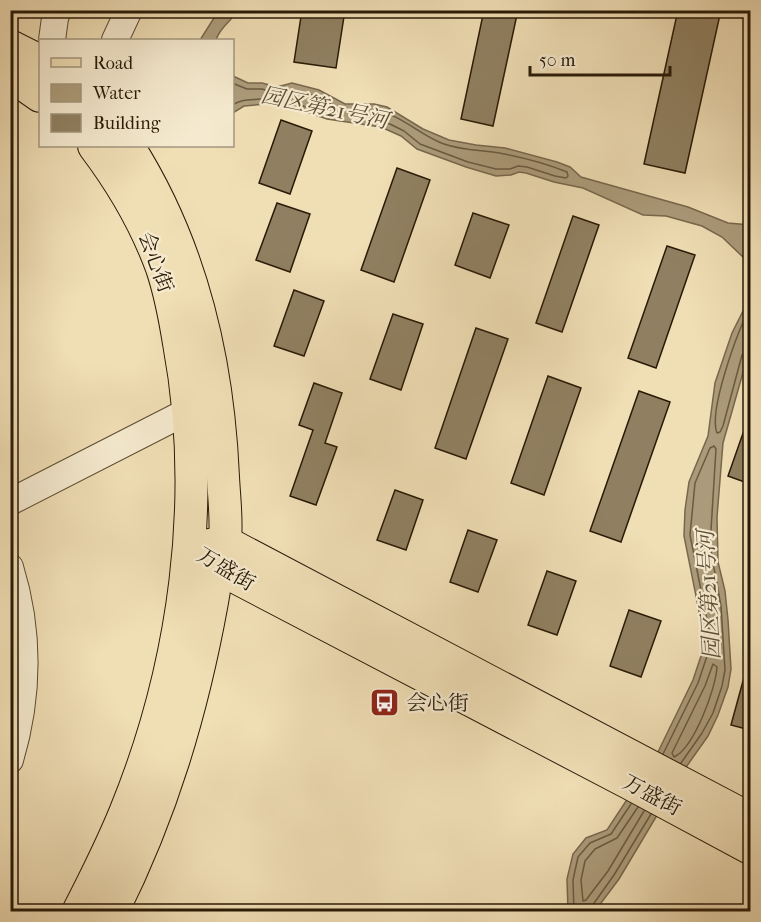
<svg xmlns="http://www.w3.org/2000/svg" width="761" height="922" font-family="'IM FELL French Canon','Noto Serif SC',serif">
<style>
.water{fill:#ac9b7a;stroke:#78674c;stroke-width:1.5}
.lines{fill:none;stroke-linecap:round;stroke-linejoin:round}
.shore{stroke:#6a5a40;stroke-width:1.5}
.building{fill:#908061;stroke:#291a07;stroke-width:1.5}
.minor-casing{stroke:#5b4b32;stroke-width:28}
.major-casing{stroke:#291a07;stroke-width:34}
.minor{stroke:#f5eacf;stroke-width:26}
.major{stroke:#f0deb5;stroke-width:32}
.labels{text-anchor:middle;stroke-width:4.5;stroke-linejoin:round;paint-order:stroke}
.street-label{font-size:21px;fill:#291a07;stroke:#f5eacf}
.poi-label{font-size:21px;fill:#291a07;stroke:#f5eacf;text-anchor:start}
.water-label{font-size:22px;font-style:italic;fill:#5d4e35;stroke:#f5eacf}
</style>
<rect width="100%" height="100%" fill="#f0deb5"/>
<filter id="stains"><feTurbulence type="fractalNoise" baseFrequency=".00333" numOctaves="4"/><feColorMatrix values="0 0 0 0 .2 0 0 0 0 .09 0 0 0 0 .02 0 0 0 .5 -.17"/></filter>
<radialGradient id="worn" r=".72"><stop offset=".6" stop-color="#630" stop-opacity="0"/><stop offset="1" stop-color="#630" stop-opacity=".3"/></radialGradient>
<g class="water">
<path d="M219 10 237 11C231 22 220 27 216 40H200Z"/>
<path d="M233 76 248 83H262L277 87 292 83 319 90 345 104H374L387 107 423 129 449 140 476 145 505 148 557 162 570 167 581 177 688 207 728 223 750 225V348L723 443 717 517 718 562 725 591 728 620 731 669 728 687 718 715 708 736 684 770 619 879 595 911H568L567 879 573 854 586 838 607 830 657 754 693 680 702 653 703 631 684 536 685 510 689 482 708 436 715 383 732 333 748 301 750 286 747 264 744 258 722 237 702 226 666 216 643 215 583 188 554 182 526 173 519 172 511 175 496 176 466 167 417 149 401 136 381 127 327 119 295 108 266 104 244 106 233 113Z"/>
</g>
<g class="lines">
<g class="shore">
<path d="M232 83 247 89H262L276 93 292 90 317 96 342 111 339 114C311 112 289 97 260 99 249 100 243 99 232 105"/>
<path d="M350 110C358 111 366 109 373 110 398 112 421 136 444 144 464 151 484 150 504 154 525 158 547 164 567 172L568 176 566 178 555 176 527 167 518 166 510 169H496L468 162 420 144 404 131 390 124 350 116 348 113Z"/>
<path d="M750 308C738 330 708 411 717 433L720 432 723 426 742 355 746 351H750"/>
<path d="M713 664 717 667C716 688 694 748 674 757L672 753 705 686Z"/>
<path d="M663 754 698 683 708 653 709 630 690 535 695 483 710 448 714 446 716 449 710 546 721 606 725 670 722 686 713 713 702 733 681 763"/>
<path d="M638 807 617 838 595 849 585 861 581 880 583 901 586 900 608 871 644 811"/>
<path d="M574 912 573 880 578 857 590 843 611 834 631 804"/>
<path d="M590 912 592 906 614 875 651 814"/>
</g>
</g>
<g class="building">
<path d="M302 10H345L336 68 294 62Z"/>
<path d="M484 10H518L493 126 461 119Z"/>
<path d="M678 10H721L685 173 644 164Z"/>
<path d="M281 120 312 131 290 194 259 183Z"/>
<path d="M397 168 430 180 394 282 361 270Z"/>
<path d="M277 203 310 214 290 272 256 260Z"/>
<path d="M473 213 509 225 490 278 455 265Z"/>
<path d="M573 216 599 225 562 332 536 323Z"/>
<path d="M667 246 695 255 656 368 628 358Z"/>
<path d="M294 290 324 301 304 356 274 346Z"/>
<path d="M393 314 423 324 401 390 370 379Z"/>
<path d="M476 328 508 339 466 459 435 448Z"/>
<path d="M548 376 581 388 544 495 511 483Z"/>
<path d="M314 383 342 393 325 443 337 447 316 505 290 496 313 430 299 425Z"/>
<path d="M639 391 670 402 621 542 590 531Z"/>
<path d="M748 419H750V484L728 476Z"/>
<path d="M395 490 423 500 406 550 377 540Z"/>
<path d="M468 530 497 540 478 592 450 582Z"/>
<path d="M547 571 576 581 557 635 528 625Z"/>
<path d="M629 610 661 621 641 677 610 666Z"/>
<path d="M746 670 750 671V730L731 725Z"/>
</g>
<g class="lines">
<defs>
<g id="minor">
<path d="M52 40 55 18 58 10"/>
<path d="M115 40 129 10"/>
<path d="M10 502 190 410 203 406"/>
<path d="M10 567C30 632 29 696 10 760"/>
</g>
<g id="major">
<path d="M10 46 40 61"/>
<path d="M10 75 40 96"/>
<path d="M205 546 225 542 750 819"/>
<path d="M202 558 218 568 631 784 750 848"/>
<path d="M78 912C95 879 111 847 125 813 185 667 208 499 179 343 175 318 170 292 162 268 146 224 122 183 94 146"/>
<path d="M112 912C162 812 192 712 212 602 214 590 216 578 218 567 220 558 224 549 225 540 227 520 224 498 223 477 218 360 191 245 128 146"/>
</g>
</defs>
<use href="#minor" class="minor-casing"/>
<use href="#major" class="major-casing"/>
<use href="#minor" class="minor"/>
<use href="#major" class="major"/>
</g>
<defs>
<symbol id="bus-square" viewBox="-11 -11 22 22"><rect x="-9" y="-9" width="18" height="18" rx="4" fill="#8f2418" stroke="#f5eacf"/><path d="M-5-6H5V4H4V6H2V4H-2V6H-4V4H-5ZM-3.5-4V0h7V-4ZM-3.5 1.2v1.5H-2V1.2ZM2 1.2v1.5H3.5V1.2Z" fill="#fff"/></symbol>
</defs>
<g fill-rule="evenodd">
<use href="#bus-square" x="368" y="686" width="33" height="33"/>
</g>
<g class="labels">
<g class="street-label">
<text transform="translate(156 262) rotate(70)" y="7">会心街</text>
<text transform="translate(226 569) rotate(31)" y="7">万盛街</text>
<text transform="translate(652 795) rotate(28)" y="7">万盛街</text>
</g>
<g class="poi-label">
<text x="406" y="710">会心街</text>
</g>
<g class="water-label">
<text transform="translate(325 107) rotate(12)" y="8">园区第21号河</text>
<text transform="translate(708 595) rotate(-93)" y="8">园区第21号河</text>
</g>
</g>
<rect width="761" height="922" fill="none" stroke="#f0deb5" stroke-width="36"/>
<rect x="12" y="12" width="737" height="898" fill="none" stroke="#291a07" stroke-width="3"/>
<rect x="18" y="18" width="725" height="886" fill="none" stroke="#291a07" stroke-width="1.5"/>
<rect x="39" y="39" width="195" height="108" fill="#f5eacf" stroke="#a3977f" stroke-width="1.5"/>
<rect x="51" y="58" width="30" height="9" fill="#f0deb5" stroke="#a3977f" stroke-width="1.5"/>
<text x="93" y="69" font-size="18" fill="#291a07">Road</text>
<rect x="51" y="84" width="30" height="18" fill="#ac9b7a" stroke="#a3977f" stroke-width="1.5"/>
<text x="93" y="99" font-size="18" fill="#291a07">Water</text>
<rect x="51" y="114" width="30" height="18" fill="#908061" stroke="#a3977f" stroke-width="1.5"/>
<text x="93" y="129" font-size="18" fill="#291a07">Building</text>
<path d="M530 66v9h140v-9" fill="none" stroke="#291a07" stroke-width="3"/>
<text x="539" y="66" font-size="18" fill="#291a07" stroke="#f5eacf" stroke-width="4.5" paint-order="stroke">50 m</text>
<rect width="100%" height="100%" filter="url(#stains)"/>
<rect width="100%" height="100%" fill="url(#worn)"/>
</svg>
